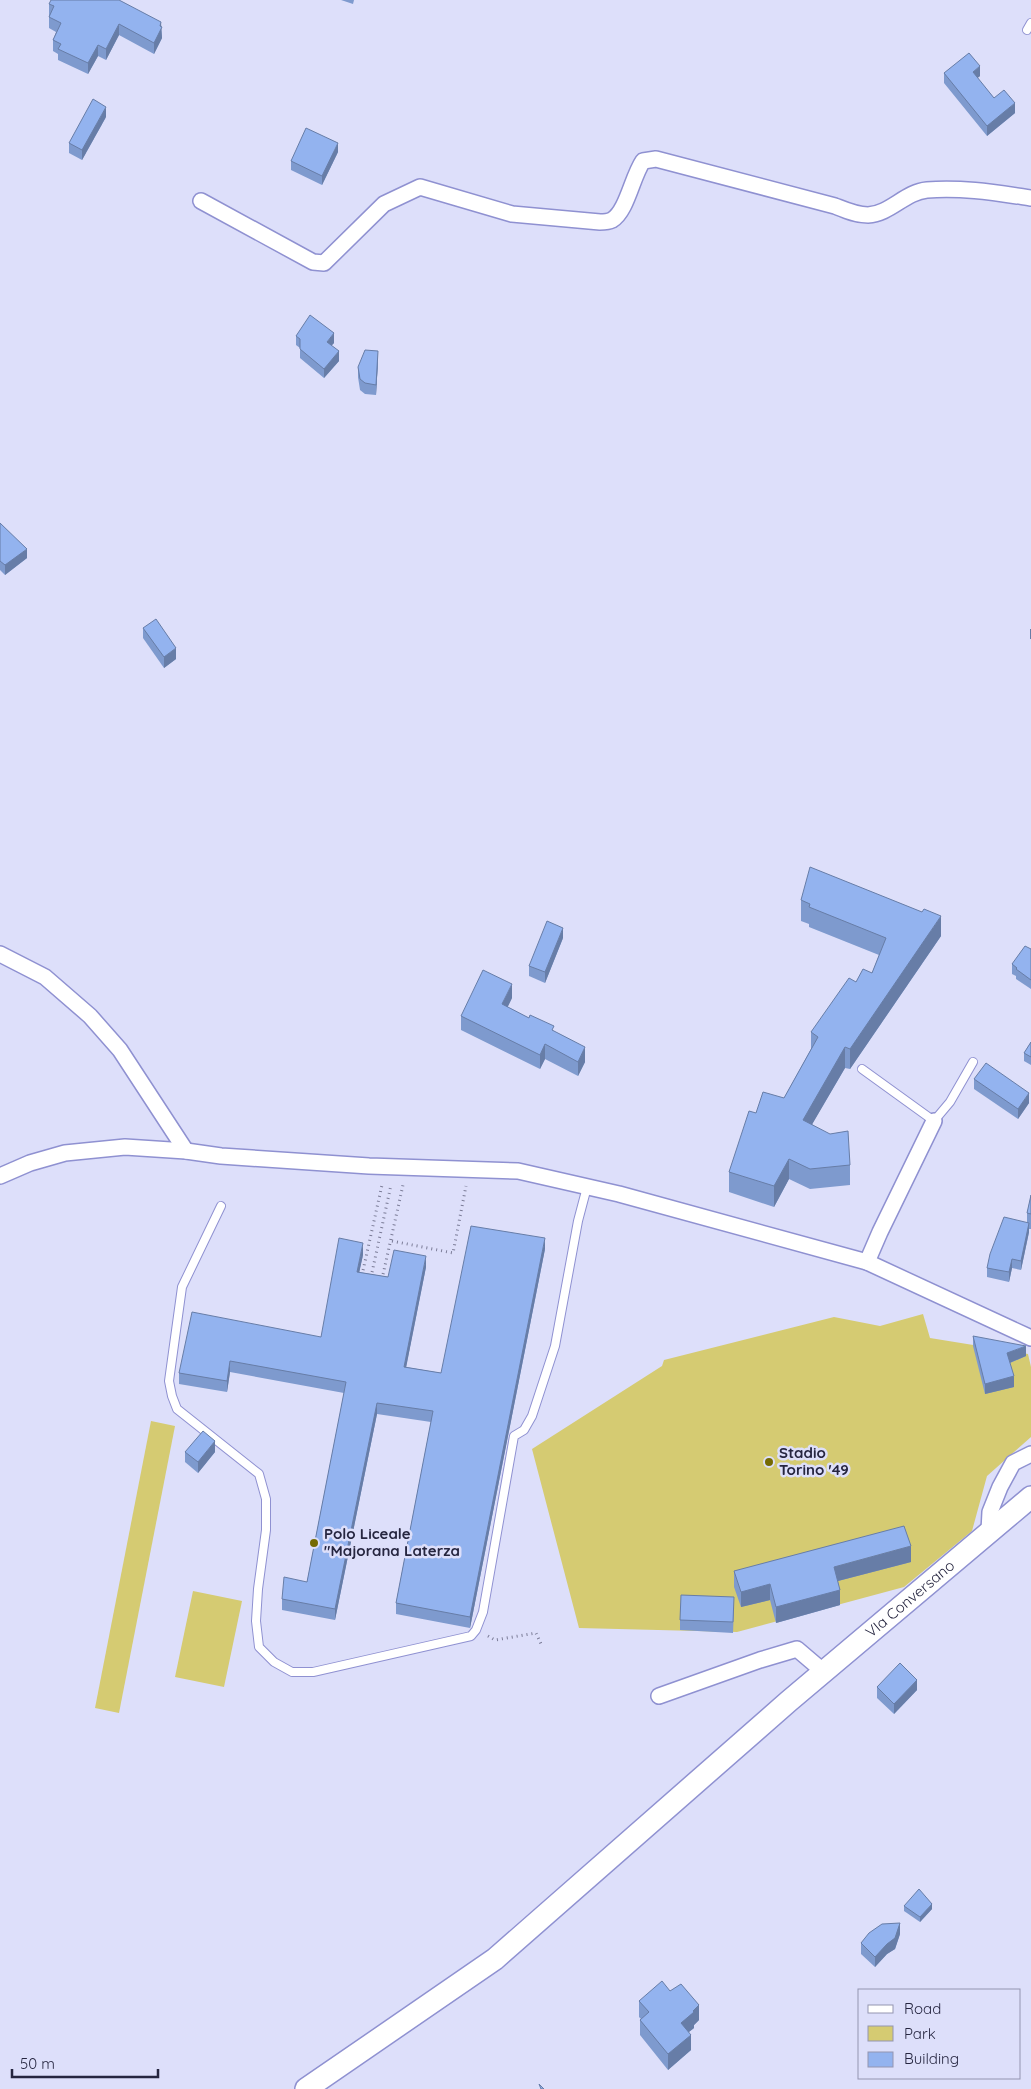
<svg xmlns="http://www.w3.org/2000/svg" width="1031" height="2089" font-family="Quicksand,sans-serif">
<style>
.green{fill:#d5cb72}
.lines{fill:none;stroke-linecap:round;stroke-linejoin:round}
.service-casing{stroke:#8f91d1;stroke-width:10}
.minor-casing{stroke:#8f91d1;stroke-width:18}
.secondary-casing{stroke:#8f91d1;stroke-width:24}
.path{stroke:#7b7c97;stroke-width:3;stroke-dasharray:1 4;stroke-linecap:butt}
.service{stroke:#fff;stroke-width:8}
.minor{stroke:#fff;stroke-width:15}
.secondary{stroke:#fff;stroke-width:21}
.wall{fill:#7e9ace}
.shaded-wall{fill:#677da7}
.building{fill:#93b3ef;stroke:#677da7}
.poi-dot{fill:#756a03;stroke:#dddffa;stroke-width:2}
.labels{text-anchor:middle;stroke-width:5;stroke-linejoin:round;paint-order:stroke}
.poi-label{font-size:15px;font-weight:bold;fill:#262640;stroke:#dddffa;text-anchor:start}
.street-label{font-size:15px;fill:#262640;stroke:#dddffa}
</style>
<rect width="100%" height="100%" fill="#dddffa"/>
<g class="green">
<path d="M923 1314 930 1338 1028 1354 1031 1367V1437L987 1476 972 1531 904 1587 737 1632 579 1628 532 1449 662 1366 664 1360 834 1317 880 1326Z"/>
<path d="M151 1421 175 1426 119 1713 95 1708Z"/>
<path d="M193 1591 242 1601 224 1687 175 1677Z"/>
</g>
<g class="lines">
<defs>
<g id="service">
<path d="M1027 30 1031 23"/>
<path d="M862 1069 934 1121 950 1102 973 1062"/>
<path d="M221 1206 182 1287 169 1381 172 1396 177 1409 259 1474 266 1499V1530L258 1589 256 1621 259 1647 274 1662 292 1672H313L471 1636 476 1630 483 1612 514 1436 524 1430 532 1416 555 1346 578 1221 587 1187"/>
</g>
<g id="minor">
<path d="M201 201 313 262 324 263 384 204 420 187 512 214 600 222C604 222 608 222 612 220 627 211 632 177 643 161L656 159 835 206C845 210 856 215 868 215 890 214 905 192 927 190 962 187 997 193 1031 198"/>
<path d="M0 954 45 977 90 1016 120 1050 186 1151"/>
<path d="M0 1176 30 1163 65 1153 125 1147 186 1151 221 1156 369 1166 518 1171 619 1194 867 1262 1031 1338"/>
<path d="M867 1262 880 1232 934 1121"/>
<path d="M989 1531 990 1512 1000 1487 1013 1463 1031 1454"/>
<path d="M659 1696 760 1660 797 1649 824 1672"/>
</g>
<g id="secondary">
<path id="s1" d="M306 2089 495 1959 789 1701 1031 1497"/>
</g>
</defs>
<use href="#service" class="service-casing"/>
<use href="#minor" class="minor-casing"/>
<use href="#secondary" class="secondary-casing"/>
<g class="path">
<path d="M392 1241 453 1253 466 1186"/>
<path d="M362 1275 382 1185"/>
<path d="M371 1277 391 1185"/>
<path d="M382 1279 403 1185"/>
<path d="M488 1636 495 1640 536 1633 542 1646"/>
</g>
<use href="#service" class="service"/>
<use href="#minor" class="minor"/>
<use href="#secondary" class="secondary"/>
</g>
<g class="wall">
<path d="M341 0H354L353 4Z"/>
<path d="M49 4 161 27 162 38 154 54 119 35 106 60 98 56 88 74 58 60V54L53 51V40L56 32 49 28Z"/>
<path d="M944 73 980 76 977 78 994 98 1015 113 987 136 944 83Z"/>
<path d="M106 117 82 160 69 153V143Z"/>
<path d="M338 152 322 185 291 170V161Z"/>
<path d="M296 336 334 343 331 345 339 361 324 378 300 358V348L296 345Z"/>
<path d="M378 362 376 395 365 394 360 390 358 377V367Z"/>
<path d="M0 523 27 558 5 575 0 570Z"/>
<path d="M143 628 176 659 164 668 143 638Z"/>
<path d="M801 900 941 936 850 1069 845 1068 812 1124 850 1165V1185L810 1189 789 1179 774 1207 729 1192V1172L756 1113 784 1098 811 1049V1032L856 982 872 973 879 955 809 927V924L801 921Z"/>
<path d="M563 938 545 983 529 976V966Z"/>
<path d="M1031 949V989L1016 979V976L1012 974V964Z"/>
<path d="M512 998 507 1007 554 1031 585 1062 578 1076 545 1059 540 1069 461 1030V1016Z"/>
<path d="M1031 1042V1065L1024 1061V1053Z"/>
<path d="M974 1079 1029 1103 1018 1119 974 1089Z"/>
<path d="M1031 1195V1229H1029V1232L1021 1270 1012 1268 1009 1282 987 1277V1268L1027 1223V1213Z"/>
<path d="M545 1249 470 1628 396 1614V1603L431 1422 377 1414 335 1620 282 1610V1599L307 1582 344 1393 230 1372 227 1392 179 1384V1373L321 1337 363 1255 359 1272 388 1277 426 1267 406 1367 441 1373Z"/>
<path d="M973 1336 1026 1356 1010 1363 1014 1387 985 1394 973 1346Z"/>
<path d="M185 1452H215L198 1473 185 1462Z"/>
<path d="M911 1562 838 1581 840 1605 776 1623 770 1600 741 1607 734 1587V1571Z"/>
<path d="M734 1608 733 1633 680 1630V1620Z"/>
<path d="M877 1687 917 1690 894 1714 877 1698Z"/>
<path d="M904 1906 932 1909 920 1922 904 1911Z"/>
<path d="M900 1934 895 1949 887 1954 875 1967 861 1954V1943Z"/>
<path d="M670 1991 699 2020 694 2025V2028L689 2032 691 2050 668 2070 640 2035V2020L641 2019 639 2017V2001Z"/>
</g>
<g class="shaded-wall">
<path d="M161 22 162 38 154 54V43Z"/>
<path d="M119 24V35L106 60V49Z"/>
<path d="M98 45V56L88 74V63Z"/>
<path d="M980 66V76L973 82V72Z"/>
<path d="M1015 103V113L987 136V126Z"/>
<path d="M106 107V117L82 160V150Z"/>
<path d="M338 143V152L322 185V176Z"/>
<path d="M334 333V343L327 351V342Z"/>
<path d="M339 351V361L324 378V369Z"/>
<path d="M378 351V362L376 395V385Z"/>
<path d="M27 549V558L5 575V565Z"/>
<rect x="1030" y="629" width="1" height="10"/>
<path d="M176 648V659L164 668V657Z"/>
<path d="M941 916V936L850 1069V1049Z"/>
<path d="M563 928V938L545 983V972Z"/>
<path d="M512 984V998L502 1019V1004Z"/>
<path d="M545 1044V1059L540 1069V1055Z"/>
<path d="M585 1047V1062L578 1076V1062Z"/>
<path d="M845 1047V1068L803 1140V1120Z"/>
<path d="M1029 1093V1103L1018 1119V1109Z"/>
<path d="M789 1159V1179L774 1207V1186Z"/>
<path d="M1029 1223V1232L1021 1270V1261Z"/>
<path d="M545 1238V1249L470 1628V1617Z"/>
<path d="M363 1243V1255L357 1283V1272Z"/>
<path d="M426 1256V1267L404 1378V1367Z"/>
<path d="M1012 1259V1268L1009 1282V1272Z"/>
<path d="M1026 1346V1356L1007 1364V1353Z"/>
<path d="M230 1361V1372L227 1392V1381Z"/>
<path d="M1014 1376V1387L985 1394V1384Z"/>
<path d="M377 1403V1414L335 1620V1609Z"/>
<path d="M215 1441V1452L198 1473V1462Z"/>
<path d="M911 1546V1562L834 1582V1567Z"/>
<path d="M770 1584V1600L741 1607V1592Z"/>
<path d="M840 1590V1605L776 1623V1607Z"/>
<path d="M917 1680V1690L894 1714V1704Z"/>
<path d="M932 1904V1909L920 1922V1917Z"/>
<path d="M900 1923V1934L895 1949 887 1954 875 1967V1957Z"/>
<path d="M699 2005V2020L694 2025V2028L681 2038V2023Z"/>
<path d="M691 2035V2050L668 2070V2054Z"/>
</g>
<g class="building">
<path d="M51 0H119L161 22 160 26 162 27 154 43 119 24 106 49 98 45 88 63 58 49 61 44 53 40 61 23 49 17 54 6 49 4Z"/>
<path d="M969 53 980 66 973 72 994 98 1004 90 1015 103 987 126 944 73Z"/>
<path d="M93 99 106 107 82 150 69 143Z"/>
<path d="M306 128 338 143 322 176 291 161Z"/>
<path d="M310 315 334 333 327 342 339 351 324 369 300 349V339L296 336Z"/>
<path d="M365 350 378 351 376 385 365 383 360 379 358 367Z"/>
<path d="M0 523 27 549 5 565 0 561Z"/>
<path d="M156 619 176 648 164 657 143 628Z"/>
<path d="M810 867 922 912 924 909 941 916 850 1049 845 1047 803 1120 830 1134 848 1131 850 1165 810 1169 789 1159 774 1186 729 1172 749 1111 756 1113 763 1092 784 1098 818 1037 811 1032 849 978 856 982 863 969 872 973 886 938 809 907 810 904 801 900Z"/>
<path d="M547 921 563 928 545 972 529 966Z"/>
<path d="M1025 946 1031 949V980L1016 969 1017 968 1012 964Z"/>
<path d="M483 970 512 984 502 1004 529 1018 530 1015 554 1026 552 1030 585 1047 578 1062 545 1044 540 1055 461 1016Z"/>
<path d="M1031 1042V1057L1024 1053Z"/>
<path d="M986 1063 1029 1093 1018 1109 974 1079Z"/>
<path d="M1031 1195V1214L1027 1213Z"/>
<path d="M1004 1217 1029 1223 1021 1261 1012 1259 1009 1272 987 1268 990 1254Z"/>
<path d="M471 1226 545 1238 470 1617 396 1603 433 1411 377 1403 335 1609 282 1599 284 1577 307 1582 346 1382 230 1361 227 1381 179 1373 192 1312 321 1337 339 1238 363 1243 357 1272 388 1277 394 1250 426 1256 404 1367 441 1373Z"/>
<path d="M973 1336 1026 1346 1007 1353 1014 1376 985 1384Z"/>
<path d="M203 1431 215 1441 198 1462 185 1452Z"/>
<path d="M904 1526 911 1546 834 1567 840 1590 776 1607 770 1584 741 1592 734 1571Z"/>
<path d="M681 1595 734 1597 733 1622 680 1620Z"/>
<path d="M900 1663 917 1680 894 1704 877 1687Z"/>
<path d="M919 1889 932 1904 920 1917 904 1906Z"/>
<path d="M900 1923 895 1938 887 1944 875 1957 861 1943 869 1933 882 1924Z"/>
<path d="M662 1981 670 1991 681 1984 699 2005 693 2011 694 2012 681 2023 691 2035 668 2054 640 2020 649 2012 639 2001Z"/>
<path d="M539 2084 544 2089H541Z"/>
</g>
<g class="poi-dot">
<circle cx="769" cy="1462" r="5"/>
<circle cx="314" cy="1543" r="5"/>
</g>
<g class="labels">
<g class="poi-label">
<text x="779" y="1458">Stadio<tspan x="779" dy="17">Torino '49</tspan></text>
<text x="324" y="1539">Polo Liceale<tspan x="324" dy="17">"Majorana Laterza</tspan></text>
</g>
<g class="street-label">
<text dy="5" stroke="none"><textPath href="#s1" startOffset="779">VIa Conversano</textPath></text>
</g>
</g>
<rect x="858" y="1989" width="162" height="90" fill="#dddffa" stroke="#9495b0"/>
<rect x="868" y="2005" width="25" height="8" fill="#ffffff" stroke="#9495b0"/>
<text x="904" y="2014" font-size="15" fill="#262640">Road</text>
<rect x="868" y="2026" width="25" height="15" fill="#d5cb72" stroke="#9495b0"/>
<text x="904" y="2039" font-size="15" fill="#262640">Park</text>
<rect x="868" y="2052" width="25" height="15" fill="#93b3ef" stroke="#9495b0"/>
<text x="904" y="2064" font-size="15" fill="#262640">Building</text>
<path d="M12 2069v8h146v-8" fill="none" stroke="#262640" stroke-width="2.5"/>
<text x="20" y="2069" font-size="15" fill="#262640" stroke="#dddffa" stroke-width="4" paint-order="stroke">50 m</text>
</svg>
